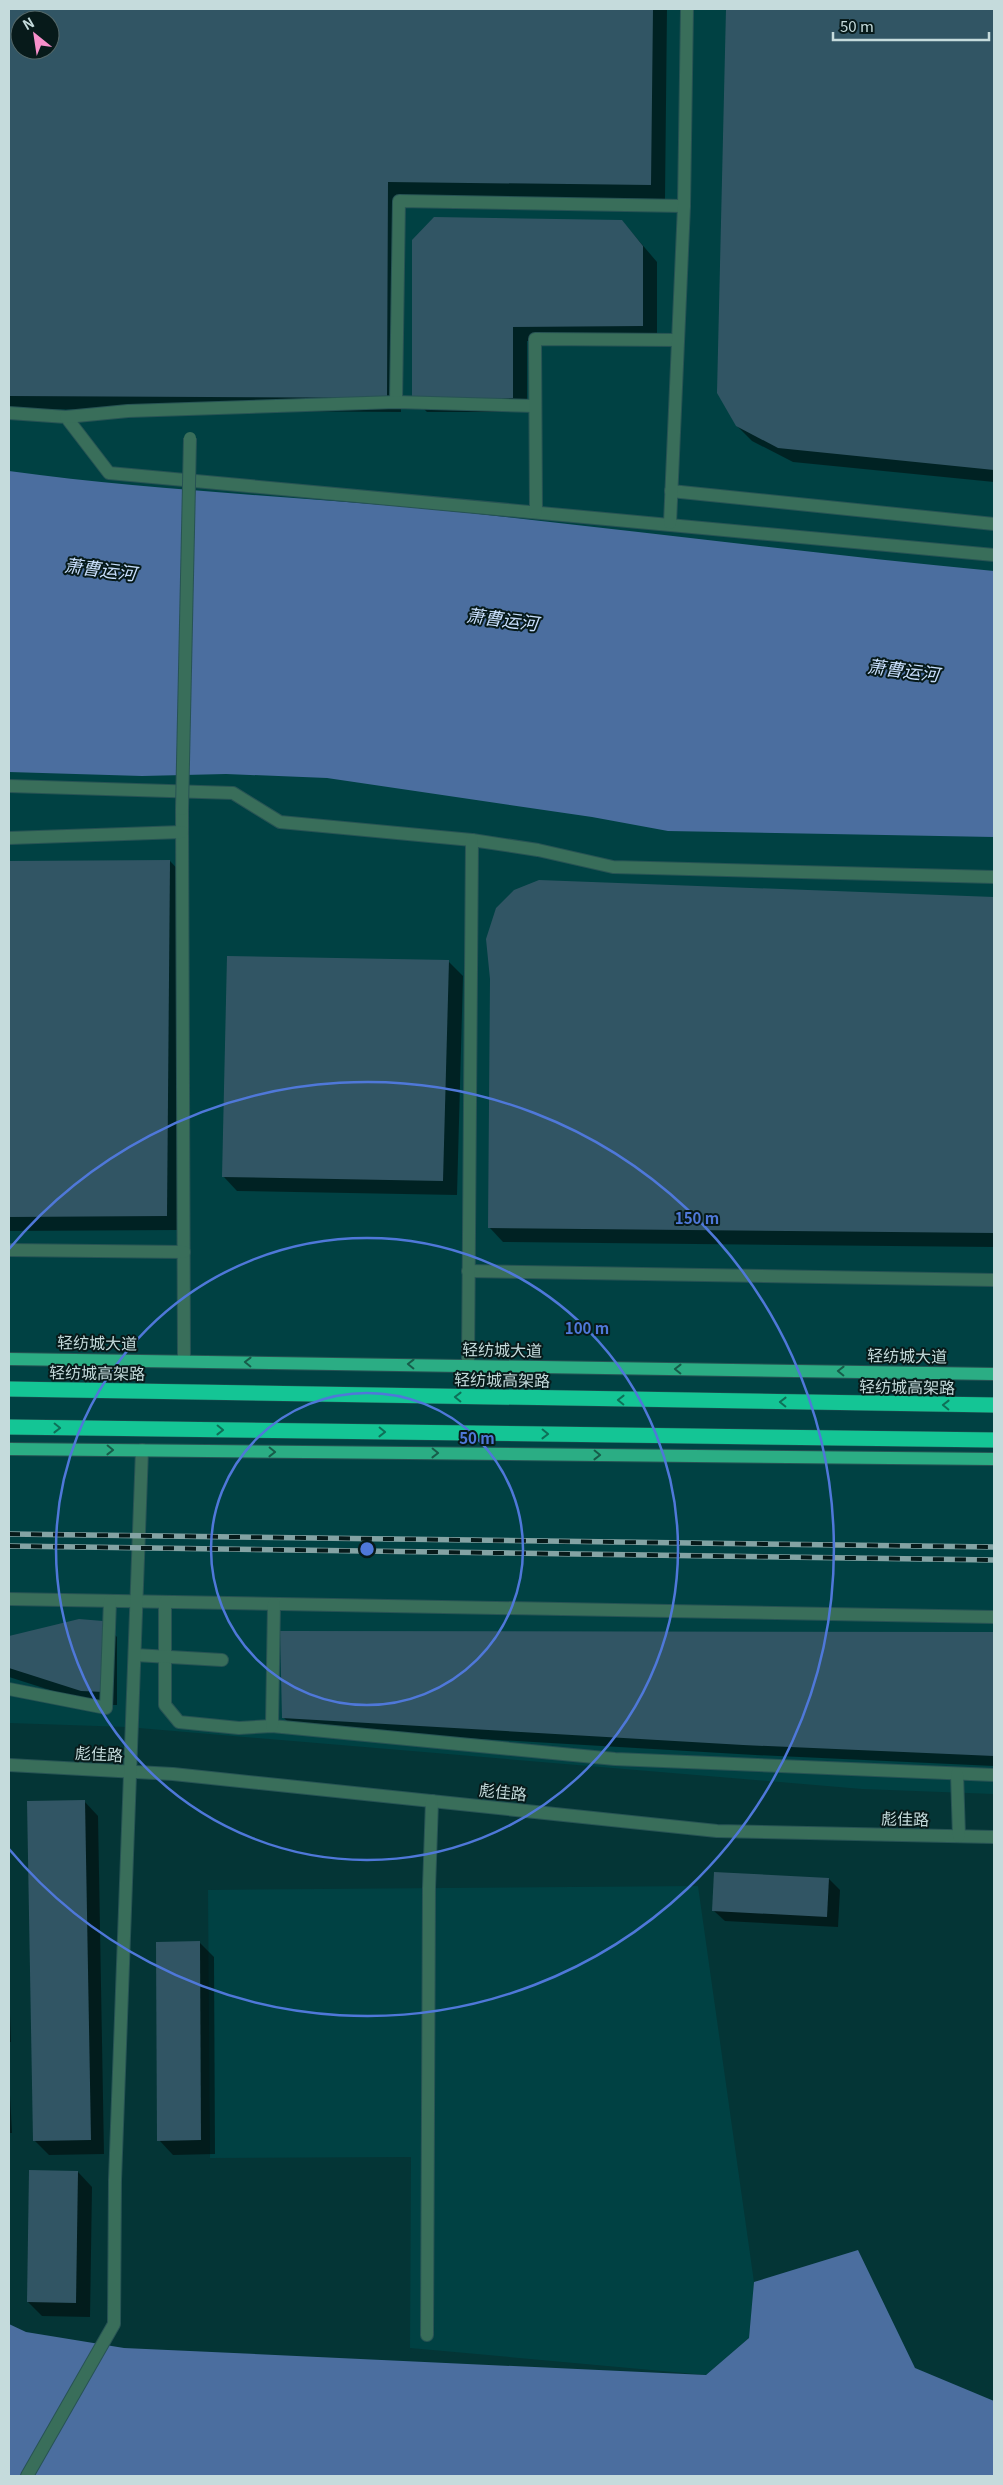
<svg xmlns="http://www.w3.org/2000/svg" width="1003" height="2485" font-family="Georgia,'Noto Sans SC',serif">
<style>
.built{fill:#004143;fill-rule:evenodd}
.water{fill:#4b6e9f}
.shadow{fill:#0007;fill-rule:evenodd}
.building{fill:#315564;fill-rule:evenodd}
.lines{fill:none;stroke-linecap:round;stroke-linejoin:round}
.minor-casing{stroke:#275354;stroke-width:14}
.major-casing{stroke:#275354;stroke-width:14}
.highway-casing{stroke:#275354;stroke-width:16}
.minor{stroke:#396e5a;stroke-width:12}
.major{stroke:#2bad84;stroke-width:12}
.highway{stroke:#14c595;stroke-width:15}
.rail-casing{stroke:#84a3a4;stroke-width:5.5}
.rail{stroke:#071a1a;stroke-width:4;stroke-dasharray:11;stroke-linecap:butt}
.minor-bridge-casing{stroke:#275354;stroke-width:14;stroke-linecap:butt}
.minor-bridge{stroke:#396e5a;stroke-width:12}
.oneway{stroke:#175c4a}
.oneway2{stroke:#0e7058}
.ring{fill:none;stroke:#4f78d9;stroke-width:2.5}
.labels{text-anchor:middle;stroke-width:4;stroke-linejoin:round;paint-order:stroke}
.street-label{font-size:16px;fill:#c5dbdc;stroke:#071a1a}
.water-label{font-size:18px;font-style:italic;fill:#c8defb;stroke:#071a1a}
.centre{fill:#4f78d9;stroke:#071a1a;stroke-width:2.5}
.ring-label{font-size:15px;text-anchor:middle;font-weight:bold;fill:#4f78d9;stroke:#071a1a;stroke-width:4;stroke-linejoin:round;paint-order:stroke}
</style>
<rect width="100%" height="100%" fill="#043536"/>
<g class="built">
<path d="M9 9H994V1794L862 1789 127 1727 9 1723ZM20 20H50V50H20Z"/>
<path d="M698 1886 754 2282 749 2338 706 2375 410 2348 411 2157 210 2158 208 1890Z"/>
</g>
<g class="water">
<path d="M9 471C162 492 316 497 470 513 645 532 819 554 994 571V837L668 831 592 817 327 778 226 774 142 776 9 772Z"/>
<path d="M858 2250 915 2368 994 2401V2476H9V2324L26 2332 124 2348 706 2375 749 2338 754 2282Z"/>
</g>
<g class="shadow">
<path d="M9 9H667L665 199 401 196V412L9 409ZM20 20H50V50H20Z"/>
<path d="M727 9H994V482L793 462 752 441 737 426 718 392Z"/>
<path d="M622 221 657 262V340L527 341V412H427L413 398Z"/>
<path d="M170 861 184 876 180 1230 9 1231V862Z"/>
<path d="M539 882 994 898V1247L503 1242 489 1227Z"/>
<path d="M448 961 463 976 457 1195 237 1191 223 1176Z"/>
<path d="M79 1620 102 1622 117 1637V1705H97L9 1677V1637Z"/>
<path d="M281 1632 994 1633V1766L755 1755 294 1728 283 1717Z"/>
<path d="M84 1801 98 1816 104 2154 49 2155 34 2140Z"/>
<path d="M829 1879 840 1890 838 1927 725 1921 714 1911Z"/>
<path d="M199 1942 214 1957 215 2154 173 2155 159 2140Z"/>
<path d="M9 1985 11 2042H9Z"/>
<path d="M9 2076 12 2133H9Z"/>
<path d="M78 2172 92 2187 90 2317 42 2316 28 2302Z"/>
</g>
<g class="building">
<path d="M9 9H653L651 185 388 182 387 398 9 396ZM20 20H50V50H20Z"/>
<path d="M726 9H994V470L778 448 736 426 717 393Z"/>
<path d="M434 217 622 220 643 246V326L513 327V398H412V240Z"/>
<path d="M170 860 167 1216 9 1217V861Z"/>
<path d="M539 880 994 897V1233L488 1228 490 979 486 939 496 908 514 890Z"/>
<path d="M227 956 449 960 443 1181 222 1177Z"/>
<path d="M79 1619 103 1621 104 1692 81 1691 9 1668V1636Z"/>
<path d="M280 1631 994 1632V1756L743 1745 282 1718Z"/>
<path d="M85 1800 91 2140 33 2141 27 1801Z"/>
<path d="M714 1872 829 1878 827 1917 712 1911Z"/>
<path d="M200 1941 201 2140 157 2141 156 1942Z"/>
<path d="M29 2170 78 2171 76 2303 27 2302Z"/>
</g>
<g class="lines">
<defs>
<g id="minor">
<path d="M396 402 399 201 684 206"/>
<path d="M9 413 66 417 109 473 994 555"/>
<path d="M66 417 128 411 396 402 535 406"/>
<path d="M671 491 994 524"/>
<path d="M536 512 535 339 678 340"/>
<path d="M670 523 684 206 687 9"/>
<path d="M9 786 233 793 280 822 472 840 538 850 613 867 994 877"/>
<path d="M182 809 184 1361"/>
<path d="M9 838 182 832"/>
<path d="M9 1250 184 1252"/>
<path d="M468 1271 994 1280"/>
<path d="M468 1365 472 840"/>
<path d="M9 1599 994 1617"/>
<path d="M165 1602V1705L179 1722 239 1728 272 1726 615 1759 994 1775"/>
<path d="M135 1655 222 1660"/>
<path d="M9 1689 106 1708 110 1601"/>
<path d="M272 1726 274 1604"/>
<path d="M9 1765 173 1774 717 1831 994 1837"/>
<path d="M957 1774 959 1836"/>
<path d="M427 2335 429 1888 432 1801"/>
<path d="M27 2476 114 2324 115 2180 142 1450"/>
</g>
<g id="major">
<path d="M9 1359 994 1374"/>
<path d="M9 1449 994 1459"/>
</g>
<g id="highway">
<path d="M9 1389 994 1405"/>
<path d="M9 1427 994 1440"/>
</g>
</defs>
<use href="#minor" class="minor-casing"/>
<use href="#major" class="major-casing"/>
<use href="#highway" class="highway-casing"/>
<use href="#minor" class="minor"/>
<use href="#major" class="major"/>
<use href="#highway" class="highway"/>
<defs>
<g id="rail">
<path d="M9 1534 994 1547"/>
<path d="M9 1546 994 1560"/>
</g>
</defs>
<use href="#rail" class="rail-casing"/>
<use href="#rail" class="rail"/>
<defs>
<path id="minor-bridge" d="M182 809 190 438"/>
</defs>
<use href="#minor-bridge" class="minor-bridge-casing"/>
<use href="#minor-bridge" class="minor-bridge"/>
</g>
<defs><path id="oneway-chevron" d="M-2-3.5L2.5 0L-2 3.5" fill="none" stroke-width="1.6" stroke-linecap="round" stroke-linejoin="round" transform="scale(1.25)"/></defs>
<g class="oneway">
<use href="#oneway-chevron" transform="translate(248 1362) rotate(-179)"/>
<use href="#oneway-chevron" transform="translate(411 1364) rotate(-179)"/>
<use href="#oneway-chevron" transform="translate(678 1369) rotate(-179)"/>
<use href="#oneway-chevron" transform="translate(841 1371) rotate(-179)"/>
<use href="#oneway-chevron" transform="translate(110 1450) rotate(1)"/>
<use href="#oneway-chevron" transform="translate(272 1452) rotate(1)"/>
<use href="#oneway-chevron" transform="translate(435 1453) rotate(1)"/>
<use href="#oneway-chevron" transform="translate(597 1455) rotate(1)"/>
</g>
<g class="oneway2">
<use href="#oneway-chevron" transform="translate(458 1397) rotate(-179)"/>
<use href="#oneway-chevron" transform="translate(621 1400) rotate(-179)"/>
<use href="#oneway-chevron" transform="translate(783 1402) rotate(-179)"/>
<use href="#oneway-chevron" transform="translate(946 1405) rotate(-179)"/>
<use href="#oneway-chevron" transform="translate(57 1428) rotate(1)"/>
<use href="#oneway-chevron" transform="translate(220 1430) rotate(1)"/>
<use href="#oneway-chevron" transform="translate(382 1432) rotate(1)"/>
<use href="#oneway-chevron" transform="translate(545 1434) rotate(1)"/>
</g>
<g class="ring">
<circle cx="367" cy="1549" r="156"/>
<circle cx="367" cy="1549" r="311"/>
<path d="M9 1249A467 467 0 1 1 9 1849"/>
</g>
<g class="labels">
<g class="street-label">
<text transform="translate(97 1343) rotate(1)" y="6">轻纺城大道</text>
<text transform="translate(502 1350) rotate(1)" y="6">轻纺城大道</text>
<text transform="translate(907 1356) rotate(1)" y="6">轻纺城大道</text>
<text transform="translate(97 1373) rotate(1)" y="6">轻纺城高架路</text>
<text transform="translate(502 1380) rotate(1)" y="6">轻纺城高架路</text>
<text transform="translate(907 1387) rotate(1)" y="6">轻纺城高架路</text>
<text transform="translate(99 1754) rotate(3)" y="6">彪佳路</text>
<text transform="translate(503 1792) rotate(6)" y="6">彪佳路</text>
<text transform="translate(905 1819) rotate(1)" y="6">彪佳路</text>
</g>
<g class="water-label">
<text transform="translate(100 570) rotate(7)" y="6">萧曹运河</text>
<text transform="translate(502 620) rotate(7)" y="6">萧曹运河</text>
<text transform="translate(903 671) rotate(7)" y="6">萧曹运河</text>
</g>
</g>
<circle cx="367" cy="1549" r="8" class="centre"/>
<g class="ring-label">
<text x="697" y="1224">150 m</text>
<text x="587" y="1334">100 m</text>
<text x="477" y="1444">50 m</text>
</g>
<rect width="1003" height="2485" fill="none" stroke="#c5dbdc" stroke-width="20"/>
<g transform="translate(35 35) rotate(330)"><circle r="24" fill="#071a1a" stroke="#536768"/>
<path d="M0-4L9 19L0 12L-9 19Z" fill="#f890cb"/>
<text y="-8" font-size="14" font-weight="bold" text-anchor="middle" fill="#c5dbdc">N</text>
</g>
<path d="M833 32v8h156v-8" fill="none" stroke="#c5dbdc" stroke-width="2.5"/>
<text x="840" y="32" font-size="15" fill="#c5dbdc" stroke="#071a1a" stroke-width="4" paint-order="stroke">50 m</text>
</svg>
